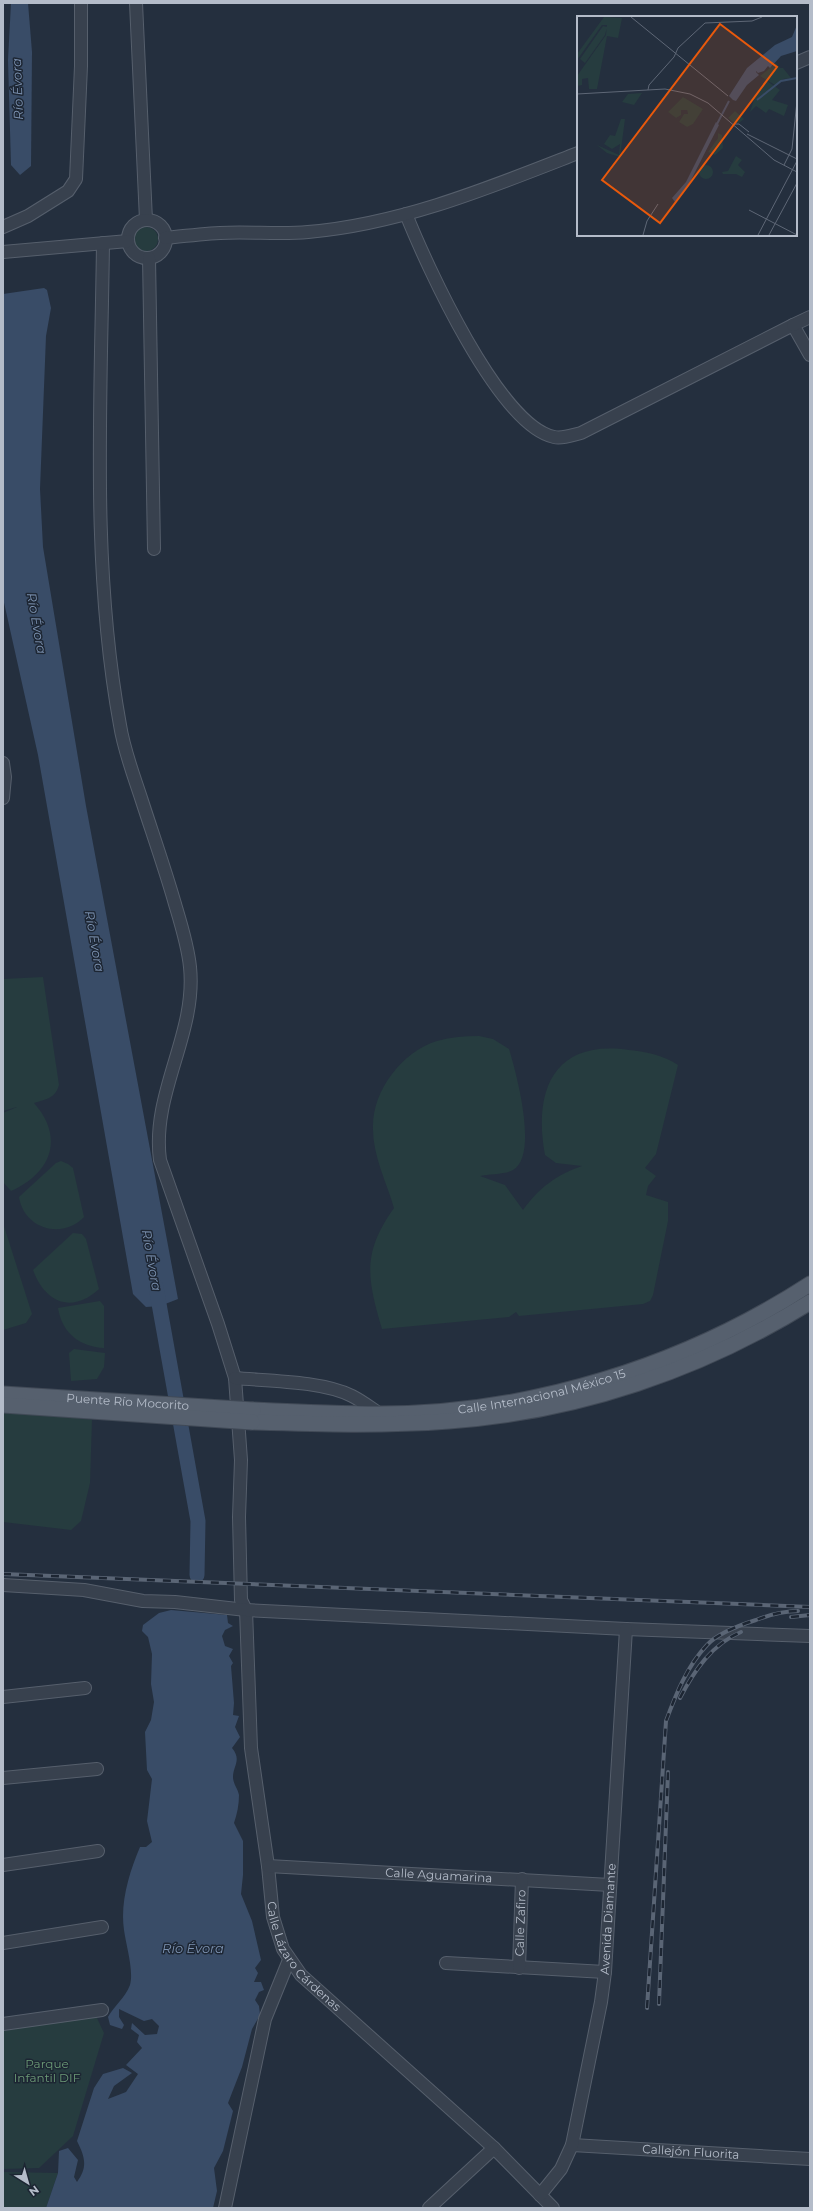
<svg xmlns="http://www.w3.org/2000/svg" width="813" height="2211" font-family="Montserrat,sans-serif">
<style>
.green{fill:#263c3f}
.water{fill:#394c67}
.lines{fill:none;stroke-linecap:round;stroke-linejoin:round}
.river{stroke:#394c67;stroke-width:15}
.minor-casing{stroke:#565f6c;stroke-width:14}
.major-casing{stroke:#414a57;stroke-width:17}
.minor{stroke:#38414e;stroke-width:12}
.major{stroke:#56606e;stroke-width:15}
.rail-casing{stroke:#5a6575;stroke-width:4}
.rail{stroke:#1d2633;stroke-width:2.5;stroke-dasharray:8;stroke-linecap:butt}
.major-bridge-casing{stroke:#414a57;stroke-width:17;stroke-linecap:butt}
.major-bridge{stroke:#56606e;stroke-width:15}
.labels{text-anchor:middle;stroke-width:3;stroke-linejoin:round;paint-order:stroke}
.street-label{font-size:12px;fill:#b4bcc9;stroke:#1d2633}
.park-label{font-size:12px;fill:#6b9a76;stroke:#1d2633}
.water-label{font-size:13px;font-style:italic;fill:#7c92b1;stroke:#1d2633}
.inset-river{fill:none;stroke:#394c67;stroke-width:2}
.inset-road{fill:none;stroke:#5e6776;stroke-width:1}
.view{fill:#e8590c;fill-opacity:0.15;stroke:#e8590c;stroke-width:2}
.inset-edge{fill:none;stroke:#b4bcc9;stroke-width:2}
</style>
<rect width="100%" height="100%" fill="#242f3e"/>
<g class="green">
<circle cx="146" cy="239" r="12"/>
<path d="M43 977 59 1085C55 1099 46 1099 34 1103 65 1138 51 1173 11 1191L3 1182V1113L17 1107 3 1111V979Z"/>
<path d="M479 1036 493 1039 509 1049C516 1072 539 1155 513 1170 507 1174 488 1174 480 1176L505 1185 523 1210C539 1188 556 1175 582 1166L556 1163 545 1155C533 1090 554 1039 629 1050 647 1052 663 1055 678 1065L656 1154 645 1168 656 1176 648 1186 646 1195 668 1202V1221L653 1295 650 1301 643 1304 519 1316 516 1312 509 1317 382 1329C367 1278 362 1253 394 1208 386 1181 372 1154 373 1126 373 1090 402 1052 437 1041 451 1037 465 1036 479 1036Z"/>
<path d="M61 1161 68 1164 73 1168 84 1217C62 1240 24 1229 19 1197L56 1163Z"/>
<path d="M3 1223 32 1314 26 1323 3 1330Z"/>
<path d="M73 1233 82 1234 86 1239 99 1289C72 1314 45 1303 33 1270Z"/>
<path d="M100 1301 104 1306V1348C80 1347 62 1333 58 1308Z"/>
<path d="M74 1349 105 1353 104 1367 97 1379 71 1381 69 1353Z"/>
<path d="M22 1410 92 1420 90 1483 81 1521 71 1530 3 1522V1412Z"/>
<path d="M96 2016 104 2033 73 2136 39 2168 3 2169V2031Z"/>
<path d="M3 2172 58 2173 46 2208H3Z"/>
</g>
<g class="water">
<path d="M11 3H28L32 52 31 166 20 175 11 165 8 60Z"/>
<path d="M44 288 47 290 51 308 46 336 40 489 43 547 86 806 178 1299 160 1306 146 1307 133 1294 38 755 3 598V294Z"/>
<path d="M171 1610 227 1615 228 1623 233 1626 225 1630 222 1636 225 1646 233 1649 229 1656 233 1663 231 1666 234 1703 233 1715 239 1716 235 1727 240 1737 232 1748C242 1760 233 1766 233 1777 233 1784 238 1789 239 1795 239 1805 237 1814 234 1823L243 1841V1875L241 1894 252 1921 261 1960 255 1968 258 1973 254 1982H261L264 1990 259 1992 255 2000 259 2006 260 2015 252 2029 242 2067 228 2103 233 2111 223 2151 214 2168 217 2191 213 2208H46L58 2173 59 2151 68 2148 78 2160 74 2177 77 2182C88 2167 85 2157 77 2141L94 2088 103 2074 123 2068 132 2073 114 2086 108 2099 126 2092 138 2074 126 2065 142 2048 137 2042 139 2035 131 2029 132 2023 145 2035 157 2034 159 2026 152 2019 144 2021 119 2009V2017L124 2025 122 2029 110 2025 108 2017C114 2006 125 1998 130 1985 134 1971 126 1945 124 1930 120 1903 129 1873 140 1847H146L152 1842 147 1821 152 1779 147 1770 145 1732 151 1720 154 1702 151 1684 152 1654 148 1637 142 1631 143 1625 159 1613Z"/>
</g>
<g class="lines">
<path class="river" d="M156 1287 198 1521 197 1575"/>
<defs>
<g id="minor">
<path d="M136 3 146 220"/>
<path d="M796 63 810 57"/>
<path d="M406 214C426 264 499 426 554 437 563 439 572 435 581 433L793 325 810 355"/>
<circle cx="147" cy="239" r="19"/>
<path d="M3 227 28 216 68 191 76 179 81 66V3"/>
<path d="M165 238C184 236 202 234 220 233 249 231 279 235 308 232 402 224 491 187 578 153"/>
<path id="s1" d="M103 243C101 404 91 566 120 725 124 751 134 776 142 801 153 835 165 869 175 904 181 924 188 946 190 967 197 1034 151 1093 160 1160L218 1324 235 1378 241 1460 239 1517 241 1600 246 1610 251 1748 268 1866 273 1917 283 1949 301 1975 494 2148 553 2208"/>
<path d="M3 252 128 241"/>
<path d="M149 258 154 549"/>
<path d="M793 325 810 317"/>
<path d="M3 763 5 777 3 798"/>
<path d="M235 1378C268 1381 323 1381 352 1396 362 1401 371 1408 380 1414"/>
<path d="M3 1585 84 1590 143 1601 175 1602 246 1610 626 1629 810 1636"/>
<path d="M3 1697 85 1688"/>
<path d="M3 1778 97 1769"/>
<path d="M3 1865 98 1851"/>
<path id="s2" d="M268 1866 610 1885"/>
<path d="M3 1943 102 1927"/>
<path d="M446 1963 605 1972"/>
<path id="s3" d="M519 1968 522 1879"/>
<path d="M3 2024 102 2010"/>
<path id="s4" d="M572 2145 810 2159"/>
<path id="s5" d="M540 2195 561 2169 572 2145 601 2002 605 1972 626 1629"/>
<path d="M225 2208 265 2019 289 1960"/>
<path d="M429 2208 494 2148"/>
</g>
<g id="major">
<path id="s6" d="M253 1410C295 1412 337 1414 380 1414 530 1414 684 1366 810 1284"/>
<path d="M252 1422C318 1424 383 1426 449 1421 577 1412 701 1370 810 1302"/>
</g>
</defs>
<use href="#minor" class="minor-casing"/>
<use href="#major" class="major-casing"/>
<use href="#minor" class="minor"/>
<use href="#major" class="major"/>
<defs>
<g id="rail">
<path d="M3 1574 810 1607"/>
<path d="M791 1617 810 1615"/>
<path d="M680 1698C694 1671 712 1644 741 1632"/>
<path d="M659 2004 668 1772"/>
<path d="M647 2008 666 1721C676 1694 687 1666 707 1645 718 1633 740 1625 756 1620 769 1615 784 1611 798 1611"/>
</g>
</defs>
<use href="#rail" class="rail-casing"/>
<use href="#rail" class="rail"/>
<defs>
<g id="major-bridge">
<path id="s7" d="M3 1394 253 1410"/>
<path d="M3 1405 252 1422"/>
</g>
</defs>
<use href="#major-bridge" class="major-bridge-casing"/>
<use href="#major-bridge" class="major-bridge"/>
</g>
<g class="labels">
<g class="street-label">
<text dy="4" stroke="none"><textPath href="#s6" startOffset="291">Calle Internacional México 15</textPath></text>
<text dy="4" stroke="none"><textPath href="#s7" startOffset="125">Puente Río Mocorito</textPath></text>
<text dy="4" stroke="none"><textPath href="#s2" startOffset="171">Calle Aguamarina</textPath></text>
<text dy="4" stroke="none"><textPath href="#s5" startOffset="289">Avenida Diamante</textPath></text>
<text dy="4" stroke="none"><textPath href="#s3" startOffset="45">Calle Zafiro</textPath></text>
<text dy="4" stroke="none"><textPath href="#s1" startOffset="1755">Calle Lázaro Cárdenas</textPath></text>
<text dy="4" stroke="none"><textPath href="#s4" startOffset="119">Callejón Fluorita</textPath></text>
</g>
<g class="park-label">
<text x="47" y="2068">Parque<tspan x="47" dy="14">Infantil DIF</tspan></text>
</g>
<g class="water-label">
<text transform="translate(17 89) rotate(-92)" y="5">Río Évora</text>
<text transform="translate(37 623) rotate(80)" y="5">Río Évora</text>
<text transform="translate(95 941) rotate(80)" y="5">Río Évora</text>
<text transform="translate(152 1260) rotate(80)" y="5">Río Évora</text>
<text x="193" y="1953">Río Évora</text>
</g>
</g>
<g transform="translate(577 16)">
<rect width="220" height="220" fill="#242f3e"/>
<path d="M27 1 45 2 41 22 30 20 20 73H12L11 62 5 63V69L0 70V60L29 19 30 9H25L0 44V38ZM26 10 30 11 28 19 8 47 3 43ZM199 47 203 52H206L214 62 206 63 198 69 183 60ZM190 65 203 74 195 84 211 89 207 100 192 93 189 97 179 90 173 96 178 81ZM65 77 57 89 45 86 51 78ZM106 81 126 93 116 108 110 111 102 106 107 98H111L110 94H104V99L99 102 91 96ZM158 95 167 103 162 107H157L151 102ZM44 103H48L43 141 30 137 20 129 42 139 43 128 35 133 27 128 33 119 38 120ZM141 117 145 119 146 132 138 139 131 136 141 122ZM159 140 165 144 161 149 168 156 165 161 159 158H146L145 156 151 155ZM122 156a7 7 0 1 1 14 0a7 7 0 1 1-14 0Z" fill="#263c3f"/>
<path d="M220 9V35L204 40 193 52 191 50 187 55 181 57 179 55V56L182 59 170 69 159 85 156 84 152 80 170 52 198 29 215 21ZM139 106 142 109 113 166 98 186 95 182 109 166Z" fill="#394c67"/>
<path class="inset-river" d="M180 84 204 65 220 62M140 108 152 85"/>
<path class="inset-road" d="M54 1 151 80M71 74 72 69 97 41 101 32 128 7 175 5 185 1M0 78 88 73 113 78 131 87 197 144 220 156M158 108H162L172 116M170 118 220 143M207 149 215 133 220 85M172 194 220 219M66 219 70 205 81 188M181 219 220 145M192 219 220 167"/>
<path class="view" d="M143 8 200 51 83 207 25 164Z"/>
<rect width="220" height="220" class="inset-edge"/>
</g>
<rect width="813" height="2211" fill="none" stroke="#b4bcc9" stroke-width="8"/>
<g transform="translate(28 2183) rotate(143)" stroke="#1d2633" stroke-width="3" paint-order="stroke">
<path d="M0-3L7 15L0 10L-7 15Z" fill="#b4bcc9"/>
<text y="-6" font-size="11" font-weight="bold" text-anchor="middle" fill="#b4bcc9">N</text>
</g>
</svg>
